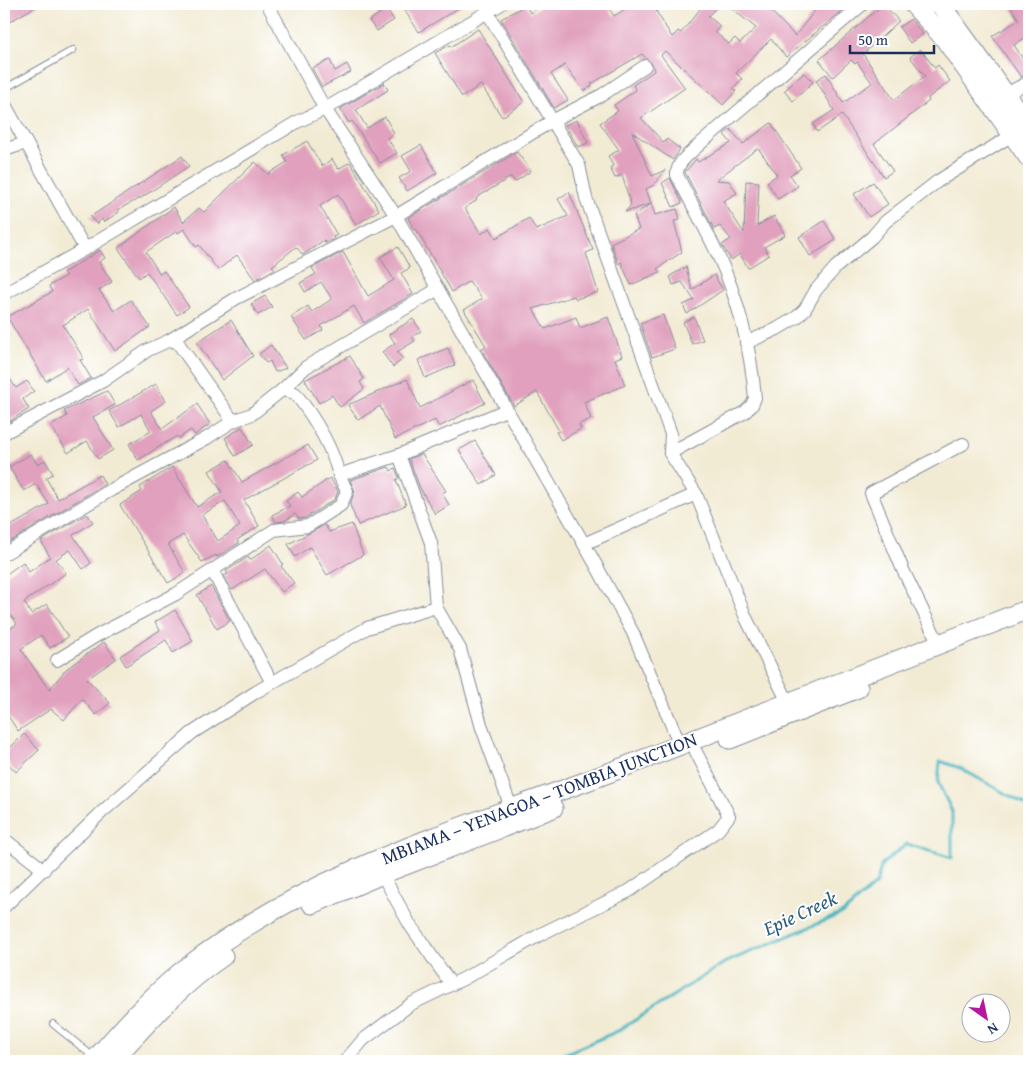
<svg xmlns="http://www.w3.org/2000/svg" width="1033" height="1065" font-family="'Gentium Book Plus',serif">
<style>
.lines{fill:none;stroke-linecap:round;stroke-linejoin:round}
.stream{stroke:#47b6c1;stroke-width:3}
.building{fill:#e1a1be;fill-rule:evenodd}
.lane-casing{stroke:#868d99;stroke-width:8}
.street-casing{stroke:#868d99;stroke-width:14}
.secondary-casing{stroke:#868d99;stroke-width:21}
.lane{stroke:#fff;stroke-width:6}
.street{stroke:#fff;stroke-width:12}
.secondary{stroke:#fff;stroke-width:19}
.labels{text-anchor:middle;stroke-width:4;stroke-linejoin:round;paint-order:stroke}
.street-label{font-size:19px;fill:#1b2f5e;stroke:#fff}
.water-label{font-size:20px;font-style:italic;fill:#2a5e81;stroke:#fff}
</style>
<rect width="100%" height="100%" fill="#fff"/>
<filter id="ink" filterUnits="userSpaceOnUse"><feTurbulence type="fractalNoise" baseFrequency=".02" numOctaves="2"/><feDisplacementMap in="SourceGraphic" scale="10" xChannelSelector="R" yChannelSelector="G"/><feConvolveMatrix kernelMatrix="1 2 1 2 8 2 1 2 1" color-interpolation-filters="sRGB"/></filter>
<filter id="wash" filterUnits="userSpaceOnUse"><feTurbulence type="fractalNoise" baseFrequency=".0096" numOctaves="4" result="noise"/><feDisplacementMap in="SourceGraphic" scale="20" xChannelSelector="R" yChannelSelector="G"/><feGaussianBlur stdDeviation="1.12" result="paint"/><feColorMatrix in="noise" values="0 0 0 0 0 0 0 0 0 0 0 0 0 0 0 0 0 1.4 0 .05"/><feComposite in="paint" operator="in"/></filter>
<g filter="url(#wash)">
<rect width="100%" height="100%" fill="#f2ebd4"/>
<g class="lines">
<path class="stream" d="M548 1061 618 1031 724 963 843 913 876 884 882 864 907 844 952 858V811L938 783 940 761 960 768 1029 807"/>
</g>
<g id="blocks">
<g class="building">
<path d="M4 4H40L4 25Z"/>
<path d="M416 4H465L419 32 405 11Z"/>
<path d="M545 4H606L614 16 633 4H667L656 11 672 37 678 31 681 33 704 4H720L708 16 720 26 715 32 729 44 735 38 740 43 756 28 726 4H764L795 36 820 4H844L847 7 786 57 771 39 736 73 742 79 733 88 736 91 723 105 665 51 661 55 685 88 641 118 664 143 667 139 680 149 673 160 632 132 652 176 665 170 654 185 646 189 655 215 677 209 680 220 674 221 682 252 657 269 660 272 631 285 621 262 619 264 617 260 611 243 639 229 634 215 651 204 625 212 631 205 622 175 615 178 610 168 613 166 608 156 619 150 600 123 618 111 614 105 636 90 633 85 654 71 653 65 642 54 591 84 592 86 584 91 565 65 551 74 568 100 554 108 501 19 526 5 530 13Z"/>
<path d="M883 4 899 21 863 54 894 100 925 76 910 57 920 49 935 68 938 65 950 81 928 98 929 101 874 144 893 171 884 177 842 115 817 132 813 124 834 110 816 80 826 74 843 103 872 83 857 62 855 64 851 60 833 77 819 60Z"/>
<path d="M1009 4H1029V35L1014 45 1029 68V72L1021 77 992 36 1019 20Z"/>
<path d="M386 9 394 20 377 31 369 21Z"/>
<path d="M911 19 923 34 910 43 899 27Z"/>
<path d="M478 29 524 102 502 117 481 85 462 97 435 53 450 45 451 47Z"/>
<path d="M330 60 335 71 347 64 351 72 322 87 312 68Z"/>
<path d="M804 73 813 82 793 101 784 91Z"/>
<path d="M384 83 388 90 356 110 367 128 385 117 394 133 387 138 397 153 380 163 352 121 349 123 340 109Z"/>
<path d="M577 120 588 143 578 147 565 125Z"/>
<path d="M771 123 801 168 790 175 798 186 778 199 767 182 777 175 758 148 716 180 729 181 737 193 723 201 744 233 746 181 759 182 757 226 774 216 785 235 764 247 769 255 748 268 740 254 731 260 722 245 731 239 720 226 714 229 685 172 696 159 698 162 731 143 724 134 730 129 743 144Z"/>
<path d="M307 141 322 166 332 159 338 169 350 162 379 210 356 225 338 194 320 206 337 235 333 237 334 239 325 243 324 240 303 255 296 247 272 266 275 269 255 280 237 255 218 270 199 245 196 247 184 229 178 233 177 231 146 252 160 274 164 271 189 307 177 315 147 272 139 278 118 248 174 207 183 222 199 208 204 212 255 162 268 174 287 162 283 155Z"/>
<path d="M421 145 437 173 407 191 399 178 411 171 402 156Z"/>
<path d="M517 152 531 171 515 182 511 177 476 198 477 200 465 208 481 234 490 228 496 238 529 218 536 230 568 216 558 199 569 192 593 250 586 253 598 292 576 299 574 296 533 309 545 329 576 317 580 328 608 317 622 356 615 359 625 385 584 402 591 419 579 424 581 429 561 440 556 432 559 431 537 392 514 406 481 349 486 346 464 310 482 299 469 281 452 292 416 229 414 230 408 218Z"/>
<path d="M182 156 189 166 141 198 117 210 119 212 104 222 102 219 97 224 90 217Z"/>
<path d="M670 178 682 203 673 207 662 183Z"/>
<path d="M873 182 888 204 869 217 854 194Z"/>
<path d="M824 221 836 240 810 256 799 237Z"/>
<path d="M398 247 410 268 401 273 413 294 364 323 354 306 321 326 323 330 306 340 291 317 308 306 312 312 332 299 321 282 305 292 300 283 316 274 312 268 343 252 368 296 394 280 380 257Z"/>
<path d="M100 250 105 258 99 262 112 282 99 290 114 311 131 300 150 327 115 351 88 309 63 325 84 359 80 360 91 378 78 385 67 367 46 381 7 317 52 292 49 286 66 276 63 273Z"/>
<path d="M686 267 692 290 714 275 723 290 687 314 683 305 694 300 682 282 673 285 670 276Z"/>
<path d="M265 296 272 307 258 315 251 304Z"/>
<path d="M663 315 675 349 652 357 640 323Z"/>
<path d="M694 317 703 340 692 344 683 322Z"/>
<path d="M413 319 421 331 412 337 415 341 397 352 403 359 393 367 382 352 395 343 389 334Z"/>
<path d="M231 320 253 356 222 380 197 342Z"/>
<path d="M271 345 286 368 275 372 270 361 266 363 259 354Z"/>
<path d="M448 348 455 365 425 378 418 360Z"/>
<path d="M350 356 364 379 360 382 364 389 340 407 332 395 319 403 305 380Z"/>
<path d="M4 370 16 388 27 381 34 391 23 399 29 409 10 421 4 411Z"/>
<path d="M407 379 420 408 473 380 485 403 439 427 435 420 395 439 380 406 358 420 348 405Z"/>
<path d="M156 384 166 401 151 411 162 429 197 404 210 424 195 435 191 430 179 438 177 436 138 460 129 444 151 431 141 414 119 427 109 411Z"/>
<path d="M107 391 115 405 93 417 113 450 98 459 87 441 68 453 51 426 67 416 64 411Z"/>
<path d="M242 427 253 445 235 456 225 438Z"/>
<path d="M475 441 496 475 481 485 459 450Z"/>
<path d="M308 445 317 460 244 500 259 526 237 540 239 543 217 557 216 555 202 562 183 535 168 544 185 573 168 583 120 505 142 491 140 487 172 467 197 507 222 492 209 471 228 460 242 482ZM225 501 240 526 218 541 202 515Z"/>
<path d="M31 454 37 464 45 460 53 474 46 478 58 499 100 475 105 484 4 545V530L49 504 36 484 24 491 9 467Z"/>
<path d="M422 454 446 491 442 493 449 505 435 514 420 488 409 459Z"/>
<path d="M389 467 391 471 395 468 399 478 396 480 406 505 358 525 350 505 355 491 350 480Z"/>
<path d="M330 478 338 491 335 499 305 518 299 519 295 514 284 521 276 522 272 515 290 506 286 501 298 492 302 497Z"/>
<path d="M87 514 93 522 73 535 91 563 83 569 70 550 56 559 66 573 24 602 31 614 47 604 68 637 50 648 41 635 21 649 49 690 66 669 104 642 116 659 87 679 110 703 96 715 82 699 64 720 51 709 18 731 4 710V633L17 624 4 605V576L23 562 29 572 50 557 41 541Z"/>
<path d="M352 524 363 555 327 575 310 547 295 557 288 544 325 525 329 532Z"/>
<path d="M271 545 283 564 281 566 294 583 282 592 265 569 232 590 224 576 228 574 226 571 248 557 250 560Z"/>
<path d="M211 586 230 621 217 629 197 595Z"/>
<path d="M175 610 193 641 173 653 166 640 126 666 120 656 160 630 155 622Z"/>
<path d="M24 734 39 750 16 772 4 759V754Z"/>
</g>
</g>
</g>
<g filter="url(#ink)">
<use href="#blocks" fill-opacity="0" stroke="#868d99" stroke-width="1"/>
<g class="lines">
<defs>
<g id="lane">
<path d="M4 89 73 50"/>
<path d="M53 1024 95 1058"/>
</g>
<g id="street">
<path d="M269 7 325 109 396 216 596 565 633 633 680 745"/>
<path d="M487 12 579 165 586 198 671 434 670 453 696 494 746 618 788 702"/>
<path d="M1006 94 1029 82"/>
<path d="M4 103 85 249"/>
<path d="M4 150 26 143"/>
<path d="M4 294 85 249 297 122 325 109 501 4"/>
<path d="M170 340 235 299 396 216 552 121 602 95 645 66"/>
<path d="M746 343 777 329 797 317 805 309 816 290 836 267 872 237 885 222 938 181 1014 134"/>
<path d="M282 390 306 367 438 289"/>
<path d="M4 433 103 381 148 350 170 340 178 343 233 421"/>
<path d="M670 453 745 412 752 405 755 398C751 350 738 297 717 253 705 227 690 201 677 175 676 162 692 152 700 144L863 4"/>
<path d="M399 455 431 543 436 607 460 649 482 728 512 810"/>
<path d="M584 544 696 494"/>
<path d="M4 554 111 490 207 438 233 421 252 414 282 390 295 393C313 416 332 447 339 475L399 455 506 410"/>
<path d="M213 572 272 683"/>
<path d="M939 644 903 570 871 493 963 444"/>
<path d="M57 660 96 636 176 594 274 530 308 526 341 505 347 491 339 475"/>
<path d="M4 839 44 870"/>
<path d="M382 874 410 925 451 984"/>
<path d="M4 907 102 812 192 733 256 692 367 628 436 607"/>
<path d="M345 1061 363 1040 411 1004 465 978 541 934 629 891 718 830 729 816 696 752"/>
</g>
<g id="secondary">
<path d="M913 4 945 39 1029 158"/>
<path d="M940 4 1029 127"/>
<path d="M730 739 858 688"/>
<path d="M312 904 382 874 553 808"/>
<path d="M94 1061C122 1029 153 994 186 968 310 871 467 827 611 772 751 718 890 663 1029 609"/>
<path d="M112 1061C146 1024 181 984 223 956"/>
</g>
</defs>
<use href="#lane" class="lane-casing"/>
<use href="#street" class="street-casing"/>
<use href="#secondary" class="secondary-casing"/>
<use href="#lane" class="lane"/>
<use href="#street" class="street"/>
<use href="#secondary" class="secondary"/>
</g>
</g>
<g class="labels">
<g class="street-label">
<text transform="translate(539 798) rotate(-21)" y="7">MBIAMA – YENAGOA – TOMBIA JUNCTION</text>
</g>
<g class="water-label">
<text transform="translate(800 913) rotate(-25)" y="7">Epie Creek</text>
</g>
</g>
<rect width="1033" height="1065" fill="none" stroke="#fff" stroke-width="20"/>
<g transform="translate(986 1018) rotate(147)"><circle r="24" fill="#ffffff" stroke="#a4acbf"/>
<path d="M0-4L9 19L0 12L-9 19Z" fill="#b5179e"/>
<text y="-8" font-size="14" font-weight="bold" text-anchor="middle" fill="#1b2f5e">N</text>
</g>
<path d="M850 45v8h84v-8" fill="none" stroke="#1b2f5e" stroke-width="2.5"/>
<text x="858" y="45" font-size="15" fill="#1b2f5e" stroke="#ffffff" stroke-width="4" paint-order="stroke">50 m</text>
</svg>
